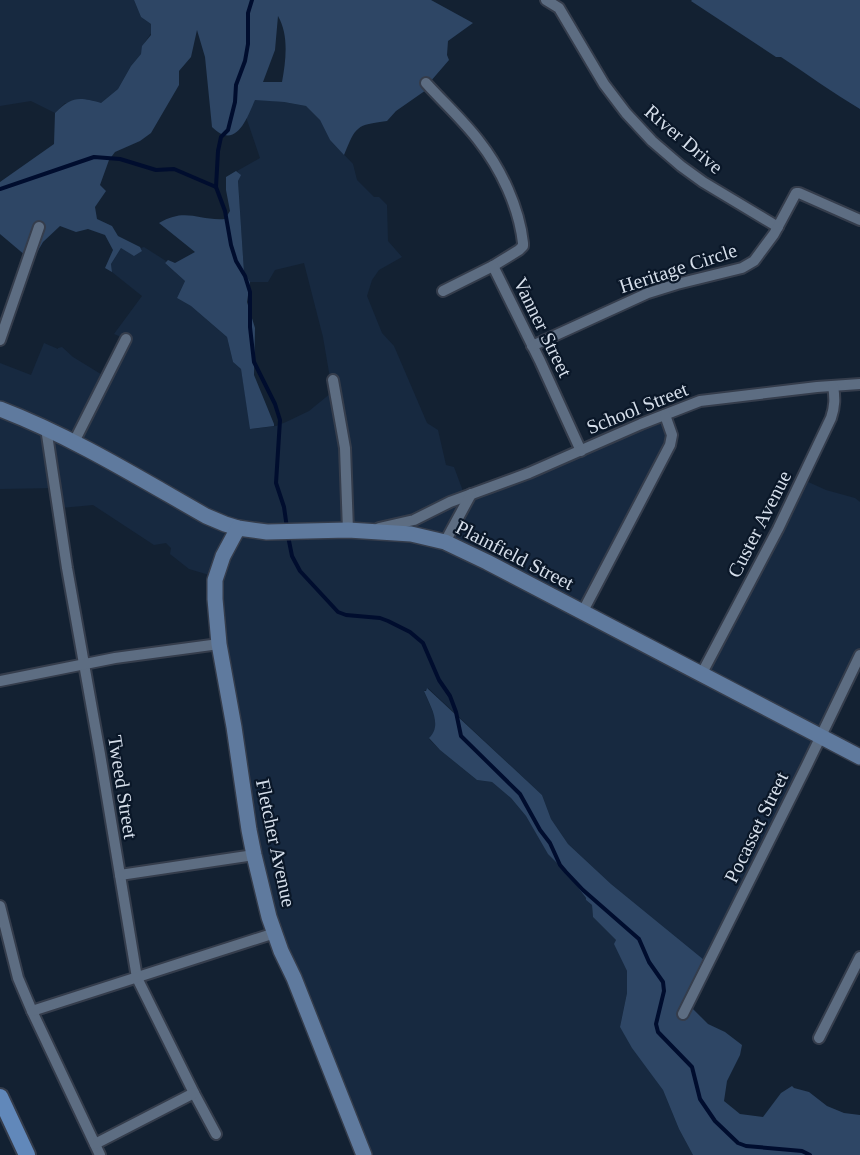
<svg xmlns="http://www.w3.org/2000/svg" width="860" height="1155" font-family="Georgia,serif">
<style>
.built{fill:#172940}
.green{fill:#2e4665;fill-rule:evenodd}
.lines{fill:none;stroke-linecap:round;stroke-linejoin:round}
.stream{stroke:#000d2e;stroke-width:4}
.street-casing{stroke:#353d4c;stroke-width:14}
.secondary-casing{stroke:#353d4c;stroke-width:18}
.primary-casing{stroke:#353d4c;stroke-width:20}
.street{stroke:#5d6d82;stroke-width:10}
.secondary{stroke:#5f7a9e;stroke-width:15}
.primary{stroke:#6188ba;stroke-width:16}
.labels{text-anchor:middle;stroke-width:4.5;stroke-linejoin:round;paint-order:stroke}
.street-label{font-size:20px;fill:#d5deea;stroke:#0a1728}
</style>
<rect width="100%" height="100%" fill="#132132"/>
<g class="built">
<path d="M0 0H134L141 17 151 24 152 32 145 42 141 54 131 66 118 89 101 103H65L55 113 31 101 0 106Z"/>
<path d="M251 99 284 102 306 106 320 120 330 140 353 164 357 180 374 197H379L387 205 388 241 402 257 379 270 372 280 367 296 382 333 394 346 427 423 438 430 446 465 454 467 464 494 662 415 672 432 587 608 701 673 804 480 826 490 855 498 860 502V657L709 964 611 884 568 844 551 819 542 795 428 688 424 691 437 722 434 734 429 739 440 750 477 780 492 782 511 798 526 816 548 853 568 874 586 898V900L592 905 593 917 616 940 615 944 627 971V993L620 1027 663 1090 679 1129 693 1155H364L270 917 255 856 216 577 189 569 170 554 171 548 166 543 154 545 93 505 61 508 56 488 0 489V363L31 375 44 343 58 349V348L62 347 73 357 104 376 126 339 114 334 142 296 112 272 111 264 121 248 142 251 141 248 144 247 166 261 165 263 185 281 177 298 191 306 227 337 233 362 241 369 251 429 276 426 286 422 309 411 331 393V384L323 337 304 263 275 270 268 282H250L244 272 238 181 240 175 237 171 260 158 247 120V104Z"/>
</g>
<g class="green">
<path d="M134 0H431L473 23 448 41 447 55 449 60 430 82 429 88 396 111 387 121C356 125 356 126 344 155L330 140 320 120 306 106 284 102 255 100C247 118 236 151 212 127L205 57 197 30 191 57 179 71V85L151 133 140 141 115 152 109 160 100 185 106 191 95 207 97 219 112 226 118 236 140 247 142 251 134 256 121 248 111 264 112 272 105 268 113 250 105 235 88 229 76 232 60 226 43 242 32 261 0 234V182L54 144 55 113C72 96 79 97 101 103L118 89 131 66 141 54 142 46 151 35V24L141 17ZM278 16C289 35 286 60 282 82H263L275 50Z"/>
<path d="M692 0H860V109C833 93 807 74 781 57H776L691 1Z"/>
<path d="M236 171 241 175 238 181 244 272 250 282 247 302 255 328 254 375 274 424V426L250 429 241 369 233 362 227 337 191 306 177 298 185 281 165 263 168 260 175 263 195 252 159 223C186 207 198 221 225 219L230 211 226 190V177Z"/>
<path d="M427 688 542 795 551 819 568 844 611 884 709 964 690 1006 708 1024 725 1032 742 1045 740 1055 727 1081 724 1101 740 1114 763 1117 781 1093 792 1086 794 1088 809 1092 827 1106 844 1113 860 1115V1155H693L679 1129 663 1090 632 1048 620 1027 627 993V971L614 944 616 940 593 917 592 905 586 900V898L568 874 548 854 526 816 511 798 492 782 477 780 440 750 429 738C443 725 430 706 424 691H426Z"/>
</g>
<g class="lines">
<g class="stream">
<path d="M252 0 248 13V44L245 61 236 85 235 102 228 130 221 137 218 151 216 187 225 211 231 245 236 261 245 276 250 292V327L254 362 275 404 280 420 276 483 284 507 287 528"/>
<path d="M0 189 94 157 120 159 156 170 174 169 216 187"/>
<path d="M288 536 292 556 300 571 338 612 346 615 380 618 388 621 410 632 423 643 439 680 450 696 456 712 461 736 520 794 540 830 550 843 560 865 566 872 583 890 639 939 649 962 663 982 664 991 656 1024 658 1032 692 1067 700 1099 715 1121 738 1143 746 1146 802 1151 810 1155"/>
</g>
<defs>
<g id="street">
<path d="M546 0 559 8 604 84 626 113 652 141 681 166 703 182 778 227"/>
<path d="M426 83C443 102 463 120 479 141 501 169 519 207 523 243V246L519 250 493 266 443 291"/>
<path d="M493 266 540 361 581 451"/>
<path d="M0 340 39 227"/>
<path d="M532 346 648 293 677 284 742 268 754 261 774 234 796 193H799L860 220"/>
<path d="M333 380 345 448 348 530"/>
<path d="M46 428 67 568 100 754 137 978 194 1093 216 1134"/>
<path d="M74 442 126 339"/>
<path d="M379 528 414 520 450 502 529 473 641 424 700 401 817 387 860 384"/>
<path d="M445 542 471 494"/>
<path d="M582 613 670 445 672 435 665 415"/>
<path d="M701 675 778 529 831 418C835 406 835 398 833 386"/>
<path d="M0 681 115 658 219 644"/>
<path d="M120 875 254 855"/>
<path d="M0 906 18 978 32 1011 100 1155"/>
<path d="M32 1011 275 933"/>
<path d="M683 1014 807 765 860 655"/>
<path d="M819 1038 860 957"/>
<path d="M95 1144 194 1093"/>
</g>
<g id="secondary">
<path d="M0 409C73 437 139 478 206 516L225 524 238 528 267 532 348 530 411 534 445 542 487 562 860 757"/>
<path d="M238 528 223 556 215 580V599L219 644 234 727 249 830 254 855 269 917 281 951 294 978 364 1155"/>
</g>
<path id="primary" d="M0 1097 27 1155"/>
</defs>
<use href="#street" class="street-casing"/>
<use href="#secondary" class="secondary-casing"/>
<use href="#primary" class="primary-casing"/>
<use href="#street" class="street"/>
<use href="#secondary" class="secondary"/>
<use href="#primary" class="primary"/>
</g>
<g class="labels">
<g class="street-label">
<text transform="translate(684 139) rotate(40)" y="7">River Drive</text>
<text transform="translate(678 268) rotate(-18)" y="7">Heritage Circle</text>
<text transform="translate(543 327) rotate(64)" y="7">Vanner Street</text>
<text transform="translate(637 408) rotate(-22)" y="7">School Street</text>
<text transform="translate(759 524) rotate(-63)" y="7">Custer Avenue</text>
<text transform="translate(515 555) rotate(27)" y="7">Plainfield Street</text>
<text transform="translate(123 787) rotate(81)" y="7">Tweed Street</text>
<text transform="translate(756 827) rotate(-64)" y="7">Pocasset Street</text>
<text transform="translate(276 843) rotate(78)" y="7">Fletcher Avenue</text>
</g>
</g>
</svg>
